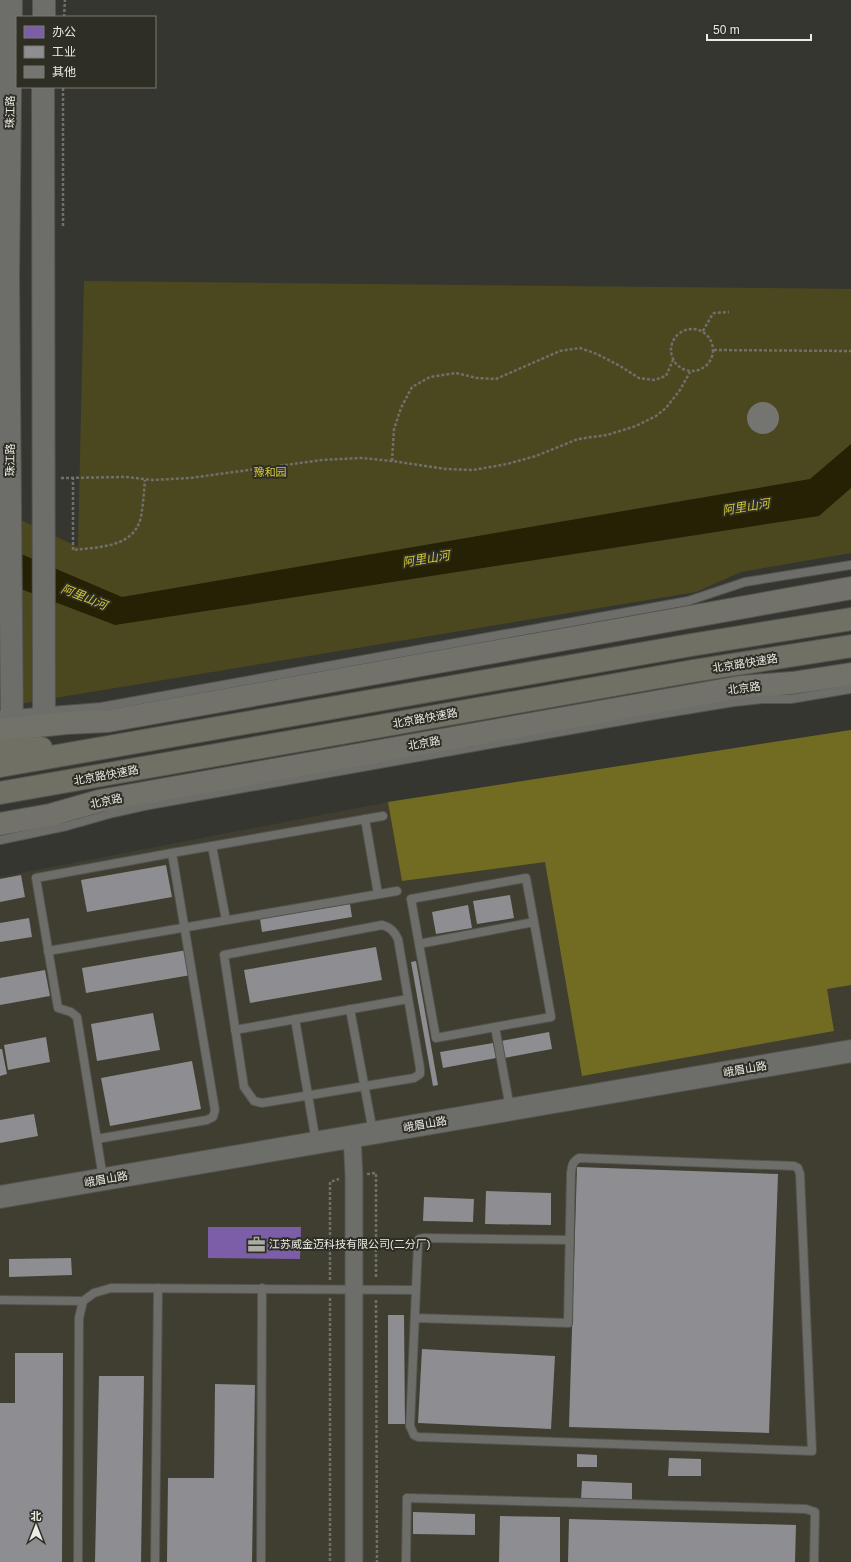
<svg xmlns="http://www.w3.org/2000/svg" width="851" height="1562" font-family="Arial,'Noto Sans SC',sans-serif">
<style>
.built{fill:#3f3e30}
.green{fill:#4b481f}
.forest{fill:#726c22}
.water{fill:#242104}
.offices{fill:#7b5ea7}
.industry{fill:#8d8d92}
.building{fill:#747470}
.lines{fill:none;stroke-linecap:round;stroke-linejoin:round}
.lane-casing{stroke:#53534f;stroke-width:10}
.street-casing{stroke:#53534f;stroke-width:19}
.secondary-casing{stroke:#53534f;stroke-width:24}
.primary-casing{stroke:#53534f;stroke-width:24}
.highway-casing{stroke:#53534f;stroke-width:24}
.path{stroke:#6f6f6c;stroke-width:2.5;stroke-dasharray:3 2;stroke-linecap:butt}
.lane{stroke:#6d6d69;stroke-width:8}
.street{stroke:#6d6d69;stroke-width:17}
.secondary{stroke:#6d6d69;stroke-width:22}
.primary{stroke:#73726a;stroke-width:22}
.highway{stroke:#717064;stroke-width:22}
.labels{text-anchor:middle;stroke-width:4;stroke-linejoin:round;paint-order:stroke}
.street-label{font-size:11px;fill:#ebebe6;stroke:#2e2e25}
.park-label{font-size:11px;fill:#d8cd39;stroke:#2e2e25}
.poi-label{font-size:11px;fill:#ebebe6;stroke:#2e2e25;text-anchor:start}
.water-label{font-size:12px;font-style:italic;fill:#d4c933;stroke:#2e2e25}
</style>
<rect width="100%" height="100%" fill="#363631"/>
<path class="built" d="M851 730V1562H0V877L388 802Z"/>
<path class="green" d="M84 281 851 289V553L741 572 696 592 0 707V510L78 547Z"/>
<path class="forest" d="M851 730V985L827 989 834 1031 582 1076 545 862 402 881 388 802Z"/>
<path class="water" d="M851 444V488L819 516 115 625 0 581V545L122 597 810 479Z"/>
<path class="offices" d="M208 1227H301L300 1259 208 1258Z"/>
<g class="industry">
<path d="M166 865 172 897 87 912 81 880Z"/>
<path d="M21 875 25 897 0 902V879Z"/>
<path d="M510 895 514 918 477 924 473 901Z"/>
<path d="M350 904 352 917 262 932 260 919Z"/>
<path d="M468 905 472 928 436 934 432 912Z"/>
<path d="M29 918 32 937 0 942V923Z"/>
<path d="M376 947 382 980 250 1003 244 970Z"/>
<path d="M187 950 191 975 86 993 82 968Z"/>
<path d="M416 961 438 1085 433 1086 411 962Z"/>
<path d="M45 970 50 996 0 1005V978Z"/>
<path d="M153 1013 160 1050 97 1061 91 1024Z"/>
<path d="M549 1032 552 1049 504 1058 501 1041Z"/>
<path d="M46 1037 50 1062 8 1070 4 1045Z"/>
<path d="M493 1043 496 1058 443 1068 440 1052Z"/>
<path d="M0 1049H2L7 1074 0 1076Z"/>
<path d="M192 1061 201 1109 110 1126 101 1078Z"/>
<path d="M34 1114 38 1136 0 1143V1120Z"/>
<path d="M577 1167 778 1174 769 1433 569 1427Z"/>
<path d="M486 1191 551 1193V1225L485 1224Z"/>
<path d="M424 1197 474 1199 473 1222 423 1221Z"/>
<path d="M71 1258 72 1275 9 1277V1259Z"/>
<path d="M388 1315H404L405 1424H388Z"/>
<path d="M422 1349 555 1356 551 1429 418 1423Z"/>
<path d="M15 1353H63L62 1562H0V1403H15Z"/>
<path d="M99 1376H144L141 1562H95Z"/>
<path d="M215 1384 255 1385 252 1562H167L168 1478H214Z"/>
<path d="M577 1454 597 1455V1467H577Z"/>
<path d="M669 1458 701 1459V1476H668Z"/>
<path d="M582 1481 632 1483V1501L581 1499Z"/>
<path d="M413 1512 475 1514V1535L413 1534Z"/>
<path d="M500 1516 560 1517V1562H499Z"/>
<path d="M569 1519 796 1525 795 1562H568Z"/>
</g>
<circle class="building" cx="763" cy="418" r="16"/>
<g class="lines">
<defs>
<g id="lane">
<path d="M0 715 101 707 688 601 745 582 851 565"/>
<path d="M365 819 378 894"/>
<path d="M0 840 67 826 113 813 144 806 649 716 734 702 763 699H791L851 689"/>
<path d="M212 846 226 920"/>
<path d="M172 853 383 816"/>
<path d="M382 925C390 927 394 931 398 939L420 1068V1074L414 1078 262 1103 254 1101 244 1087 224 955Z"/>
<path d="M419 944 411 899 526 878 534 922"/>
<path d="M48 951 397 891"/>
<path d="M350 1009 373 1132"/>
<path d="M295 1019 316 1142"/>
<path d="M495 1027 551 1017 534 922 419 944 436 1038 495 1027 510 1108"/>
<path d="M235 1030 408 999"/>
<path d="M97 1139 207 1120 213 1117 215 1110 172 853 36 878 58 1008 71 1012 77 1017 103 1178"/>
<path d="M0 1300 83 1301"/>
<path d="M415 1318 568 1323 571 1173C572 1166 572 1162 579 1158L794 1166 798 1168 800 1174 812 1451 418 1437 414 1435 410 1426 416 1290"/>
<path d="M78 1562 79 1318 83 1301 94 1293 111 1288 416 1290 418 1243 419 1239 424 1238 570 1240"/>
<path d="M155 1562 158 1288"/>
<path d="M261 1562 262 1288"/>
<path d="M406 1562 407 1498 806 1509 815 1512 814 1562"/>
</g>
<path id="street" d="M352 1136 354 1176V1562"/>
<g id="secondary">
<path d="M11 0 8 278 12 729"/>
<path d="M44 17V0"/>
<path d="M43 87 44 725"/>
<path d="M0 1197 851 1051"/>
</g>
<g id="primary">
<path d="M0 730 66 723 108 721 851 588"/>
<path d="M0 824 50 815 99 801 740 687 792 683 851 674"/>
</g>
<g id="highway">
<path d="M0 750 41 748"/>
<path d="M0 766 691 645 851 619"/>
<path d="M0 793 693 671 851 646"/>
</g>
</defs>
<use href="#lane" class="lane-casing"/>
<use href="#street" class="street-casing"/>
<use href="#secondary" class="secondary-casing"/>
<use href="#primary" class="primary-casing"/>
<use href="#highway" class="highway-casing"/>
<g class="path">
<path d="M64 17 65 0"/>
<path d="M63 226V87"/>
<circle cx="692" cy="350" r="21"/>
<path d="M703 331 712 315 714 313 729 312"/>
<path d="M714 350 851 351"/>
<path d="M392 461 394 429 401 408 412 387 430 377 456 373 477 378 496 379 560 351 580 348 597 354 620 366 639 378 654 380 666 376 673 360"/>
<path d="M73 477V550C98 547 134 548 141 517 143 505 144 492 145 480"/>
<path d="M61 478 126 477 153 480 190 478 322 460 361 458 392 461 446 469 473 470 507 464 536 456 578 439 607 435 636 426 656 416 666 408 680 390 690 372"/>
<path d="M367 1174 376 1173V1279"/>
<path d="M330 1280V1182L339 1179"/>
<path d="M330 1298V1562"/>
<path d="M376 1300 377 1562"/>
</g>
<use href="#lane" class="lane"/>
<use href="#street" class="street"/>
<use href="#secondary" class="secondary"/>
<use href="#primary" class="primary"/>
<use href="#highway" class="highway"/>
</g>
<defs>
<symbol id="office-bare" viewBox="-9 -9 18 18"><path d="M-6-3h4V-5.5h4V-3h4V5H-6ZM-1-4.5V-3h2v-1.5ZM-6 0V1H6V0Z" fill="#acaca7" stroke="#2e2e25" stroke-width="2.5" paint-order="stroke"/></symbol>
</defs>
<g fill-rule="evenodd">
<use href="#office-bare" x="244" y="1232" width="25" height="25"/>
</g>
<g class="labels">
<g class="street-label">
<text transform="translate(10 112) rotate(-89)" y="4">珠江路</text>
<text transform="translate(10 460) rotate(-90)" y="4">珠江路</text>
<text transform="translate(745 663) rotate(-9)" y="4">北京路快速路</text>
<text transform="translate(744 688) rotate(-7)" y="4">北京路</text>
<text transform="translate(425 718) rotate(-10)" y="4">北京路快速路</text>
<text transform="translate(424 743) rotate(-10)" y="4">北京路</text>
<text transform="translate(106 775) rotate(-10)" y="4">北京路快速路</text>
<text transform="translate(106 801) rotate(-12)" y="4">北京路</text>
<text transform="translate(745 1069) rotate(-10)" y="4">峨眉山路</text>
<text transform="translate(425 1124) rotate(-10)" y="4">峨眉山路</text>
<text transform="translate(106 1179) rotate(-10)" y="4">峨眉山路</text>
</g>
<g class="park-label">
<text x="270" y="476">豫和园</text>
</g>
<g class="poi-label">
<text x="269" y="1248">江苏威金迈科技有限公司(二分厂)</text>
</g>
<g class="water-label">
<text transform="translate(746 507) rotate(-9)" y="4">阿里山河</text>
<text transform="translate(426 559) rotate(-9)" y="4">阿里山河</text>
<text transform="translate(84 597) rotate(22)" y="4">阿里山河</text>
</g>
</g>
<rect x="16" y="16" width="140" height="72" fill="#2e2e25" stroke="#7a7a72"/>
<rect x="24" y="26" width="20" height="12" fill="#7b5ea7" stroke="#7a7a72"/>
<text x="52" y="36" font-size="12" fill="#ebebe6">办公</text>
<rect x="24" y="46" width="20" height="12" fill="#8d8d92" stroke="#7a7a72"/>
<text x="52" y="56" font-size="12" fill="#ebebe6">工业</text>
<rect x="24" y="66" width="20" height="12" fill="#747470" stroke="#7a7a72"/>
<text x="52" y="76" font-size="12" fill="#ebebe6">其他</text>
<g transform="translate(36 1526)" stroke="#2e2e25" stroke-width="3" paint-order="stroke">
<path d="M0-3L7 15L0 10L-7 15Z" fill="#ebebe6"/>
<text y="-6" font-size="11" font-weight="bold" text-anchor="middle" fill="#ebebe6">北</text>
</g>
<path d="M707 34v6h104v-6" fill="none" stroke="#ebebe6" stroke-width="2"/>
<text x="713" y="34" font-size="12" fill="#ebebe6" stroke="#2e2e25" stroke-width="3" paint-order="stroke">50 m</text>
</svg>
